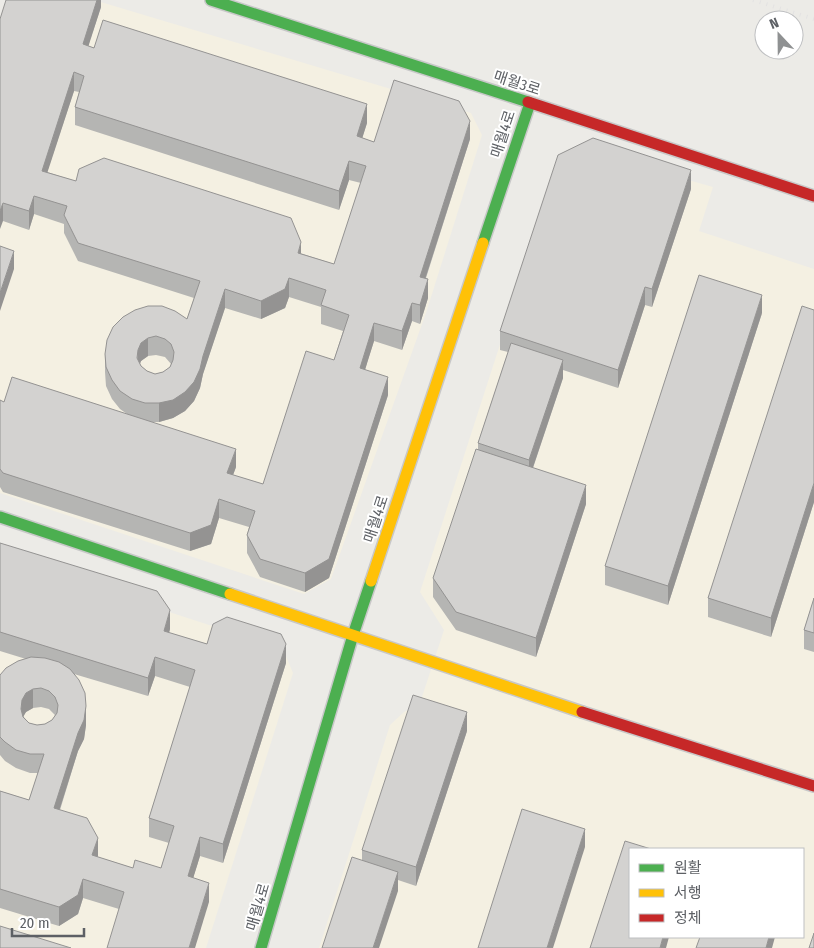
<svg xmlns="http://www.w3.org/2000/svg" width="814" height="948" font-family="'Fira Sans Condensed','Noto Sans KR',sans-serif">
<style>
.commercial{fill:#f4f0e2;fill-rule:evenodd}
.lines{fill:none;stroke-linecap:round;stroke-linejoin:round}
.fast-casing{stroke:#c8c8c8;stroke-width:14}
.slow-casing{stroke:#c8c8c8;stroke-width:14}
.jam-casing{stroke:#c8c8c8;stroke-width:14}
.fast{stroke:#4caf50;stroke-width:11}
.slow{stroke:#ffc107;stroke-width:11}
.jam{stroke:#c62828;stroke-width:11}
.rail{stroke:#e3e2e2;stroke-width:4;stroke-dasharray:1 6;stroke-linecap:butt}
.wall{fill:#b5b5b3;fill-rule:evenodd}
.shaded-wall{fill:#949392}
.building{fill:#d3d2d0;stroke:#949392;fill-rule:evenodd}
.labels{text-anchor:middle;stroke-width:4;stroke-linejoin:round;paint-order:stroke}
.street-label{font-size:15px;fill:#5d6065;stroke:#fff}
</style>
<rect width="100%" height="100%" fill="#ecebe7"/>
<g class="commercial">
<path d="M94 0 471 113 482 135 426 313 331 579 304 594 0 493V25Z"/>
<path d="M593 153 713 187 699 231 814 269V948H319L390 725 404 712 420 703 444 630 420 592 556 171ZM630 849H803V937H630Z"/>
<path d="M0 557 283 649 293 673 206 948H0Z"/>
</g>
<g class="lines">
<defs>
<g id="fast">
<path d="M211 0 528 102"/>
<path d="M483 243 530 103"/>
<path d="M0 517 230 594"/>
<path d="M261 948 353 635 371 581"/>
</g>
<g id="slow">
<path d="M371 581 483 243"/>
<path d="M230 594 582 712"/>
</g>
<g id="jam">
<path d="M528 102 814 196"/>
<path d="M582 712 814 786"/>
</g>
</defs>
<use href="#fast" class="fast-casing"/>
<use href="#slow" class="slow-casing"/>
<use href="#jam" class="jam-casing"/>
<use href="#fast" class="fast"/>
<use href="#slow" class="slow"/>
<use href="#jam" class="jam"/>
<path class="rail" d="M753 0 814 19"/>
</g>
<g class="wall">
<path d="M101 0V7L88 46 367 123 362 138 374 142 470 139 426 278 428 298 420 324 412 321 402 350 374 341 365 369 388 395 329 578 305 592 260 577 247 553V535L249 527 219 518 211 544 190 551 3 492 0 487V400L4 402 127 414 120 409 112 399 106 386 105 372V354L187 319 194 298 78 261 64 233V224L34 214 29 230 3 221 0 19ZM74 91 79 92 75 107V125L339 210 349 180 361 183 334 264 47 172ZM289 297 321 307V324L343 331 334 360 263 484 233 475 236 467 151 422H159L173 418 185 411 194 401 200 388 203 374 225 308 261 319 285 308ZM156 355 165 357 171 364 170 367 163 372 155 374 147 371 141 366 140 364 141 361 148 356Z"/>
<path d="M691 189 652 307 645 305 618 388 563 370V378L533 468 586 504 536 657 456 630 433 597V578L478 450V443L508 352 500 350V331Z"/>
<path d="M814 310V502L771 637 708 617V598Z"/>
<path d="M762 313 668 605 605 585V566Z"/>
<path d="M0 543 170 629 169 633 207 644 286 663 223 863 200 856 193 878 209 902 119 909 83 898 78 914 59 926 0 908V791L29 800 38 773H30L16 768 5 761 0 755V675L26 659 0 651ZM74 674 148 696 155 676 190 687 149 818V837L169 843 161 868H133L98 857 60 810 78 751 84 739 86 725ZM41 707 49 709 55 715 52 720 45 724 37 725 29 723 23 716 26 712 33 708Z"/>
<path d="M814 598V652L804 649V630Z"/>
<path d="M467 731 416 886 398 880V891L362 861V850Z"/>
</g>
<g class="shaded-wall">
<path d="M97 0H101V7L83 63V44Z"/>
<path d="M74 72V91L42 189V171Z"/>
<path d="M367 104V123L357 155V136Z"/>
<path d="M470 121V139L420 295V277Z"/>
<path d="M349 161V180L339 210V191Z"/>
<path d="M691 170V189L652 307V289Z"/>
<path d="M34 196V214L29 230V211Z"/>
<path d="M3 203V221L0 229V211Z"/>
<path d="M301 242V261L298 253Z"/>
<path d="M14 251V269L0 311V293Z"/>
<path d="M289 278V297L285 308 261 319V301Z"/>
<path d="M428 279V298L420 324V305Z"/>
<path d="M645 287V305L618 388V370Z"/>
<path d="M225 289V308L203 374 200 388 194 401 185 411 173 418 159 422V403L203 356Z"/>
<path d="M762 295V313L668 605V586Z"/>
<path d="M412 303V321L402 350V331Z"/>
<path d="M374 323V341L360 386V368Z"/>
<path d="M148 338V356L141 361 138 368 137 377 138 350 141 343Z"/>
<path d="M563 360V378L529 479V460Z"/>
<path d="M388 377V395L329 578 305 592V573Z"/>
<path d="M236 449V467L227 491V473Z"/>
<path d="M814 483V502L771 637V618Z"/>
<path d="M586 485V504L536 657V638Z"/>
<path d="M219 499V518L211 544 190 551V533Z"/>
<path d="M170 610V629L164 650V631Z"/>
<path d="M286 644V663L223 863V844Z"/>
<path d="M155 657V676L148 696V678Z"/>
<path d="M33 689V708L26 712 22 719 21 709 22 700 26 693Z"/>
<path d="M86 706V725L84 739 78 751 54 827V808Z"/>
<path d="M467 712V731L416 886V867Z"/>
<path d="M585 829V847L553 948H547Z"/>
<path d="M200 837V856L188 895V876Z"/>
<path d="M98 838V856L92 874V855Z"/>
<path d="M398 872V891L379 948H373Z"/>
<path d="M83 879V898L78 914 59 926V907Z"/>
<path d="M209 883V902L195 948H189Z"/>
<path d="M663 937H669L666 948H660Z"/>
<path d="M769 937H775L772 948H766Z"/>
</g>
<g class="building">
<path d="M6 0H97L83 44 94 48 103 20 367 104 357 136 374 142 394 80 459 101 470 121 420 277 428 279 420 305 412 303 402 331 374 323 360 368 388 377 329 559 305 573 260 559 247 535 255 511 219 499 211 525 190 533 3 473 0 469V400L4 402 12 377 236 449 227 473 263 484 306 351 334 360 349 315 321 305 326 290 289 278 285 289 261 301 225 289 203 356 200 369 194 382 185 392 173 400 159 403H145L132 399 120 391 112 380 106 367 105 354 107 340 113 327 123 317 135 310 148 306H162L175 311 187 319 200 281 78 243 64 215 67 206 34 196 29 211 3 203 0 211V19ZM74 72 84 76 75 107 339 191 349 161 366 166 334 264 298 253 301 242 291 218 104 158 79 169 76 181 42 171ZM156 336 165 339 171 344 174 352 173 360 170 367 163 372 155 374 147 371 141 366 137 358 138 350 141 343 148 338Z"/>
<path d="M593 138 691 170 652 289 645 287 618 370 500 331 558 155Z"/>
<path d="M0 246 14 251 0 293Z"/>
<path d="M699 275 762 295 668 586 605 566Z"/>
<path d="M802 306 814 310V483L771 618 708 598Z"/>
<path d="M511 343 563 360 529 460 478 443Z"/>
<path d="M476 449 586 485 536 638 456 612 433 578Z"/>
<path d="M0 543 157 591 170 610 164 631 207 644 213 624 227 617 281 634 286 644 223 844 200 837 188 876 209 883 189 948H107L124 892 83 879 78 895 59 907 0 889V791L29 800 44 754H30L16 750 5 742 0 737V675L6 668 18 661 31 657 45 658 59 662 70 669 79 680 85 693 86 706 84 720 78 733 54 808 87 818 98 838 92 855 133 868 135 860 161 868 174 826 149 818 195 670 155 657 148 678 0 632ZM41 688 49 691 55 697 58 705 57 713 52 720 45 724 37 725 29 723 23 717 21 709 22 700 26 693 33 689Z"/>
<path d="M814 598V633L804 630Z"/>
<path d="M413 695 467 712 416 867 362 850Z"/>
<path d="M522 809 585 829 547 948H478Z"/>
<path d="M625 841 651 849H630V937H663L660 948H590Z"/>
<path d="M352 857 398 872 373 948H322Z"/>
<path d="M0 926 71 948H0Z"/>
<path d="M814 933V948H809Z"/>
<path d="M700 937H769L766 948H696Z"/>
</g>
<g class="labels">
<g class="street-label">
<text transform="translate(517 83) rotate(18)" y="5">매월3로</text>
<text transform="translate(503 134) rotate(-72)" y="5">매월4로</text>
<text transform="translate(376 519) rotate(-72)" y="5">매월4로</text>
<text transform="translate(258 907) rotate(-74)" y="5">매월4로</text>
</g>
</g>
<rect x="629" y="848" width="175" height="90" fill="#ffffff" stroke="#bebfc1"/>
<rect x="639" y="864" width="25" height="8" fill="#4caf50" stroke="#bebfc1"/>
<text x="674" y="873" font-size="15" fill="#5d6065">원활</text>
<rect x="639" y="889" width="25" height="8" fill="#ffc107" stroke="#bebfc1"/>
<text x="674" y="898" font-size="15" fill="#5d6065">서행</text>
<rect x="639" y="914" width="25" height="8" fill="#c62828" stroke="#bebfc1"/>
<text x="674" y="923" font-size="15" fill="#5d6065">정체</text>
<g transform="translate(779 35) rotate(338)"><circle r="24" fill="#ffffff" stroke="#bebfc1"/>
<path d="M0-4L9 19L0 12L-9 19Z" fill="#8f9192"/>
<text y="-8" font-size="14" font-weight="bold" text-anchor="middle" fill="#5d6065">N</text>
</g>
<path d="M12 928v8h72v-8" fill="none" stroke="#5d6065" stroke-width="2.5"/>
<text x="20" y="928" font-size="15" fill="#5d6065" stroke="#ffffff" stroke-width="4" paint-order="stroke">20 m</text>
</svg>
